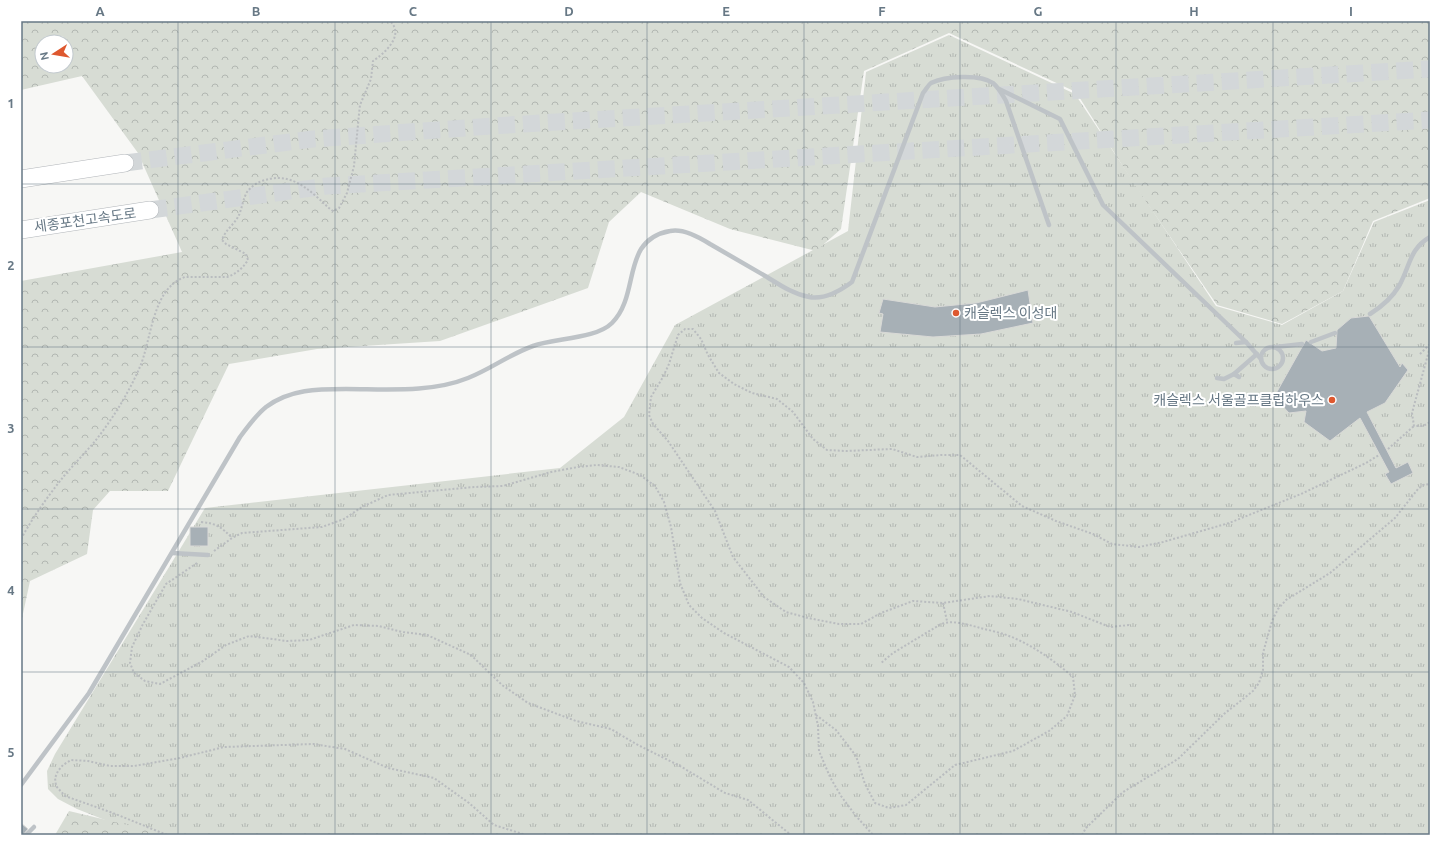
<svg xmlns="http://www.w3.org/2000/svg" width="1451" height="856" font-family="Ubuntu,'Noto Sans KR',sans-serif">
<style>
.grass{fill:url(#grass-tufts)}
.forest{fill:url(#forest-crowns);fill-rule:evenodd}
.building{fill:#a7b0b6;stroke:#d9d9d7}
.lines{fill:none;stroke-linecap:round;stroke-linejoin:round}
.motorway-tunnel{stroke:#d3d7d9;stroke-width:17;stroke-dasharray:17 8;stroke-linecap:butt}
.motorway-casing{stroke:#b2b6ba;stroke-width:18}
.path{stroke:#b9bcbf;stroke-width:2;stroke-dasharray:2 2;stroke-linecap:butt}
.service{stroke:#bec3c7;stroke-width:4.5}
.motorway{stroke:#fff;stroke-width:17}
.grid{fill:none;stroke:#677885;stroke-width:1;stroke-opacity:0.55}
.poi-dot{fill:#de582f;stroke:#fff;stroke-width:1.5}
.labels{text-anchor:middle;stroke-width:4;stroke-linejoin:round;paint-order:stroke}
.street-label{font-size:14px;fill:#677885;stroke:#fff}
.poi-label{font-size:14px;fill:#677885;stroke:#fff;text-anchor:start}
.neatline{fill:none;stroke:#677885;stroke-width:1.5}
.grid-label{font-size:13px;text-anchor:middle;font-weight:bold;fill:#677885}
</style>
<defs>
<pattern id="grass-tufts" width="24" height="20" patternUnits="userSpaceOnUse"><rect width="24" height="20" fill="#d7dcd4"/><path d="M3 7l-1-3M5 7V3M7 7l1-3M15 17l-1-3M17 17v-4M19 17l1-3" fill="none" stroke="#b2b7b2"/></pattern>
<pattern id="forest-crowns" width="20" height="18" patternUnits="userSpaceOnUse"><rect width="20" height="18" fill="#d7dcd4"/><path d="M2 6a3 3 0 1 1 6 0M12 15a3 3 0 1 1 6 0" fill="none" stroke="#b2b7b2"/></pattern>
</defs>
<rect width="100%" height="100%" fill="#f7f7f5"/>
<path class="grass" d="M949 35 1075 94 1216 306 1282 325 1343 291 1374 222 1430 200V835H143L77 809 58 799 48 789 47 771 55 754 205 508 560 468 624 417 675 325 848 231 866 72Z"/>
<g class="forest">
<path d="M21 21H1430V198L1373 221 1343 291 1282 324 1217 305 1134 184 1076 92 949 33 864 71 841 229 816 251 730 229 641 192 609 222 588 288 440 341 317 349 229 364 168 491H110L93 510 87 554 30 581 21 623V281L182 252 138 153 82 76 21 90ZM42 42H66V66H42Z"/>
<path d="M69 811 144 829 158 835H55Z"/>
</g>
<g class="building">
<path d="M1028 290 1033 323 981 334 933 337 880 332 883 314 879 313 883 299 935 307 976 303Z"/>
<path d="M1369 316 1400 367 1402 363 1408 370 1385 403 1367 412 1396 468 1408 462 1413 473 1391 484 1385 474 1389 472 1360 418 1330 441 1304 422 1306 411 1289 413 1274 397 1306 340 1322 351 1336 348 1337 330 1351 318Z"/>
<rect x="190" y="527" width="18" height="19"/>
<path d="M21 823 28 829 23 835H21Z"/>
</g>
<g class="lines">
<g class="motorway-tunnel">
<path d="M125 163 313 139 492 126 1430 69"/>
<path d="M150 210 327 186 1430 120"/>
</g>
<defs>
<g id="motorway">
<path d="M21 179 125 163"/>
<path d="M21 230 150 210"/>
</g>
</defs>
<use href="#motorway" class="motorway-casing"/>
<g class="path">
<path d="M1430 347 1412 413 1414 426H1423L1430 422"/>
<path d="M1420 354 1430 344"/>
<path d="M1388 449 1414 426"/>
<path d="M201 522C215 523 222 527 232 538"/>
<path d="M21 539C33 517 48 496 64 476 74 464 86 452 96 440 113 418 128 394 139 369 152 341 151 289 185 277H227C236 274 243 268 248 260L246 254 226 244 222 240C225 230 235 224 239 215 242 208 243 199 247 192 251 187 256 183 262 181 284 173 300 182 317 197 323 202 327 207 333 211L339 208 347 193 354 166 359 114 360 105 371 79 373 61C385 53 405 35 390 21"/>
<path d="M214 551 232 538 242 533 322 527 344 519 362 507 388 495 474 487 503 486 551 472 578 467 597 465 619 467 640 475 655 486 664 502 671 527 680 583 689 605 702 618 724 633 789 667 804 683 813 702 818 726 819 751 830 777 841 796 856 816 873 835"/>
<path d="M197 563 166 584 143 624 132 647 130 663 134 673 145 681 160 684 203 661 226 645 249 636 287 641 309 640 354 625 379 626 402 632 427 635 471 655 502 685 528 703 576 721 611 729 636 744 680 766 725 793 748 800 791 835"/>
<path d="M943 603 947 621"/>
<path d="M1129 625 1110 627 1072 612 1018 599 990 596 943 603 913 601 881 613 861 624H839L808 618 786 612 764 597 733 557 715 511 668 441 653 424 649 415 651 397 663 377 669 364 678 335 685 329H693L701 339 708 355 719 373 734 384 752 393 777 399 793 412 813 439 827 450 846 451 892 449 917 457 941 455H960L1022 506 1056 521 1093 534 1112 544 1139 547 1163 542 1229 523 1301 494 1366 463 1379 455"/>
<path d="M816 715 836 730 856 756 865 784 875 803 889 808 906 805 955 765 1013 751 1049 731 1067 716 1075 695 1073 677C1056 662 1031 644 1009 636 999 632 987 630 977 627 965 624 953 620 941 624L893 653 881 663"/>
<path d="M167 835 113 813 65 796 56 786 55 778 58 771 63 765 71 760 88 761 110 766H134L180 758 224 747 313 744 345 749 388 768 434 778 469 803 494 825 526 835"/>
<path d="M1082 835 1086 828 1123 792 1178 759 1224 714 1253 691 1259 683 1263 670V653L1272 621 1278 609 1286 600 1330 573 1395 518 1418 489 1423 485 1430 484"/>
</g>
<g class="service">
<path d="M999 89 1060 119 1103 205 1246 342 1261 359"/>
<path d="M1370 314C1381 307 1392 298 1399 286 1410 267 1409 249 1430 237"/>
<path d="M1311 342 1335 333"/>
<path d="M1236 343 1246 342"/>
<path d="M1276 347 1302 344"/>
<circle cx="1272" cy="358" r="11"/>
<path d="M1234 374 1257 354"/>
<path d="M1217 378 1224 379 1234 374 1239 377"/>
<path d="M172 553 208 555"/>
<path d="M21 785 89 693 240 437C248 426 256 415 266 407 290 389 318 389 346 389 386 389 431 393 468 378 491 369 510 354 533 346 555 338 596 339 612 323 641 294 620 240 670 231 683 228 699 237 710 244 729 255 748 266 767 277 780 285 793 294 809 297 825 300 840 291 852 282L923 93C926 90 928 85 931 83 945 76 980 74 993 83 999 88 1002 94 1006 101L1049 225"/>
<path d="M26 835 34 827"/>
</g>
<use href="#motorway" class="motorway"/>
</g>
<path class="grid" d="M178 21V835M335 21V835M491 21V835M647 21V835M804 21V835M960 21V835M1116 21V835M1273 21V835M21 184H1430M21 347H1430M21 509H1430M21 672H1430"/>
<g class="poi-dot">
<circle cx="956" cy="313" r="4"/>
<circle cx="1332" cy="400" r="4"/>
</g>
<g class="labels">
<g class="street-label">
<text transform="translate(85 220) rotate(-8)" y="5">세종포천고속도로</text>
</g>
<g class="poi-label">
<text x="964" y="318">캐슬렉스 이성대</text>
<text x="1324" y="405" text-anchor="end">캐슬렉스 서울골프클럽하우스</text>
</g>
</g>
<rect width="1451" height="856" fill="none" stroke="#ffffff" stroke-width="44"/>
<g transform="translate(54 54) rotate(258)"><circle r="19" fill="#ffffff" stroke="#c2c9ce"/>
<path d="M0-3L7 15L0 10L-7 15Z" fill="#de582f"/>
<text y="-6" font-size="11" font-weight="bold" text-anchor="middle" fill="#677885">N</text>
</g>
<rect x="22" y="22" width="1407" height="812" class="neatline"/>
<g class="grid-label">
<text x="100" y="16">A</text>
<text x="256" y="16">B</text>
<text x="413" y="16">C</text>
<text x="569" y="16">D</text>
<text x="726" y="16">E</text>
<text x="882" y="16">F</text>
<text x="1038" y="16">G</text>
<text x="1194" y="16">H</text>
<text x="1351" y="16">I</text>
<text x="11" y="108">1</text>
<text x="11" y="270">2</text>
<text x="11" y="433">3</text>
<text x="11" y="595">4</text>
<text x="11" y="757">5</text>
</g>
</svg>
